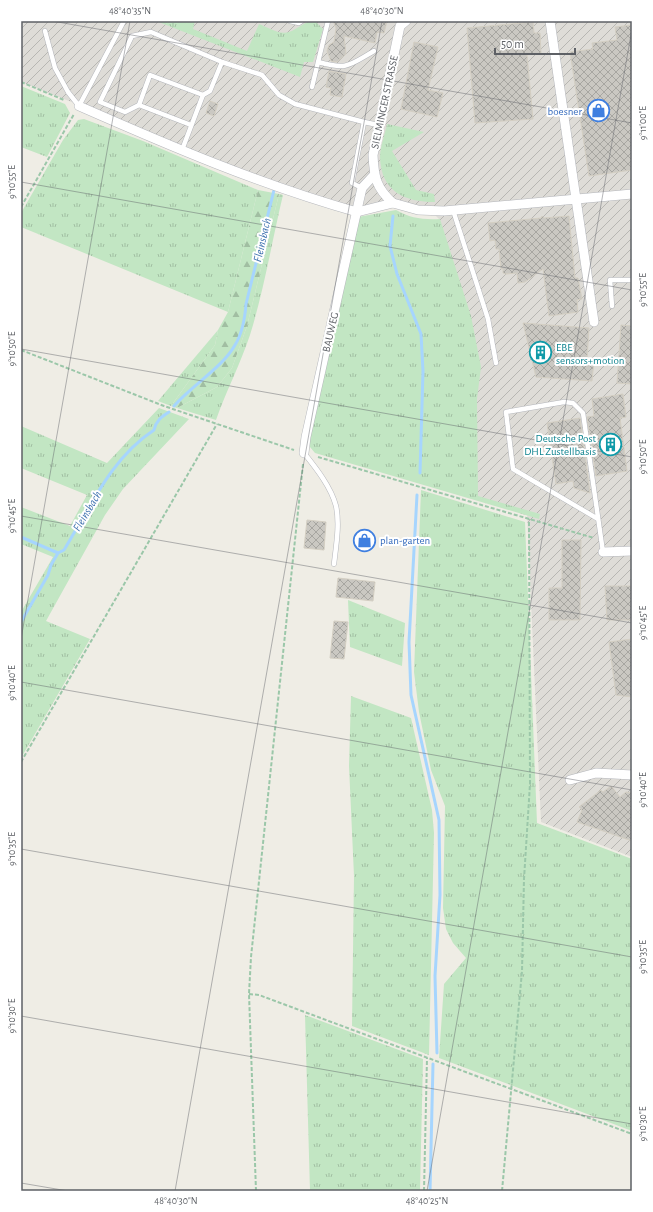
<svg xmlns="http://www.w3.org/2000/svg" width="653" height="1212" font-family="'Alegreya Sans',sans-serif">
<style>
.industrial{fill:url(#industrial-furrows)}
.grass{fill:url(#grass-tufts)}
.forest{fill:url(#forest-firs)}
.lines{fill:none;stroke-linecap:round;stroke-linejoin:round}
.stream{stroke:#a6d5fe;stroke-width:3}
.building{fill:url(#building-cross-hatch);stroke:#d4cfc3}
.service-casing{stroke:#b5b7bc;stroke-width:5.5}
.minor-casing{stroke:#b5b7bc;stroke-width:10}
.path{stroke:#9bc7a9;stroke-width:2;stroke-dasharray:4 2;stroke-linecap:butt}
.service{stroke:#fff;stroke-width:4.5}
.minor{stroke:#fff;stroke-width:9}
.ticks{fill:none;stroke:#5d6065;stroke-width:1;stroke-opacity:0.45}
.labels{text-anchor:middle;stroke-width:4;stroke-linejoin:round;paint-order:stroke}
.street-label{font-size:11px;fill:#5d6065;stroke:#fff}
.shop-label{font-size:11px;fill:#366cbe;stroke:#fff;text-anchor:end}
.culture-label{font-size:11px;fill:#0d838f;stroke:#fff;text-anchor:start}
.water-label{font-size:12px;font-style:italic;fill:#4274b1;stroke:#fff}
.neatline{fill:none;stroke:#5d6065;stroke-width:1.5}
.ticks-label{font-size:10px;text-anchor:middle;fill:#5d6065}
</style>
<defs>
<pattern id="industrial-furrows" width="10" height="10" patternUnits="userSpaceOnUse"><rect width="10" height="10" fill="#dedcd7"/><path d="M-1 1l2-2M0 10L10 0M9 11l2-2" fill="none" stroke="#b7b6b2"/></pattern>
<pattern id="grass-tufts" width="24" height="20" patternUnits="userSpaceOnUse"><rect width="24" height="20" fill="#c2e6c3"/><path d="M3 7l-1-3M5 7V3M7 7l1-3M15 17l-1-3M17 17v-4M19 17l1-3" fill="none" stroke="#a1bea2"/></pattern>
<pattern id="forest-firs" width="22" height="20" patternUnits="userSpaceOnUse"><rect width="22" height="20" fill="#c2e6c3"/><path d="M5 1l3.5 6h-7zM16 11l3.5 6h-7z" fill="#a1bea2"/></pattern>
<pattern id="building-cross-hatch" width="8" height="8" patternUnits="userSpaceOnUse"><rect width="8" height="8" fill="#cac8c2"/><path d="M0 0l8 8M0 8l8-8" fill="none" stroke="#a7a6a1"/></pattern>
</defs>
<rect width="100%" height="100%" fill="#efede5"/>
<path class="industrial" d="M21 21H632V857L541 822 527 512 476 498 470 316 439 219 431 211 393 203 357 212 334 206 21 82Z"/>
<g class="grass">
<path d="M156 21H195L193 29 247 51 259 24C267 27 279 35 289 32 298 29 304 21 315 21L323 29 313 62H304L300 77Z"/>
<path d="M21 86 65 104 70 113 47 157 21 147Z"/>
<path d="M84 119 143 141 258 190 228 312 21 227V213L63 140 78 120Z"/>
<path d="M387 124 424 132 392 151 416 190 434 194 435 202C405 202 381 192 380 157 380 147 385 134 387 124Z"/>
<path d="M279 194 283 195C272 241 264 290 250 335 240 365 226 391 216 420L177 408 217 387 232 368 247 326Z"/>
<path d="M396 210C410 218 423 220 440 219L471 316 481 367 477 399 478 496 540 514 539 519 315 453 310 447 309 438 358 217Z"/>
<path d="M218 330 215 345 171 406 158 401Z"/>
<path d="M159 408 189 419 123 489 105 515 46 621 90 639 21 758V612L53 557 21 544V507L70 526 87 495 21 468V426L107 463Z"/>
<path d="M421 490 525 522 537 823 632 859V1131L439 1058 444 984 466 958 453 943 446 929 443 908 445 806 431 770 419 712 414 672Z"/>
<path d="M348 600 405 623 402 666 350 647Z"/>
<path d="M351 696 411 718 432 810 434 833 429 1055 352 1026 354 876 349 766Z"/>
<path d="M305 1015 423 1059 420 1191H310Z"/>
</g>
<path class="forest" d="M258 190 279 194 247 326 232 368 217 387 177 408 171 406 215 345 218 330 228 312Z"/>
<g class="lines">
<g class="stream">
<path d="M393 216 390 246 397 274 421 334 423 371 420 473"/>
<path d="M174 406C191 386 223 367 235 345 242 334 245 317 246 304L274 190"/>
<path d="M417 495 409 642 411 695 439 820 440 895 435 976 437 1053"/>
<path d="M21 537 58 553"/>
<path d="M21 622 48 575 51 565 58 553 64 550C90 508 111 458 154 430 156 421 161 417 169 412"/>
<path d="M430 1191 433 1064"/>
</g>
</g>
<g class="building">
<path d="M333 21H387L384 33 377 32 375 43 344 36 346 54 337 62 331 61 327 51 329 45 334 42 336 28Z"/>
<path d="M533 22 534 33H540L541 53 527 55 533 119 475 123 467 28Z"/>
<path d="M632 25V170L589 176 570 52 593 49 592 43 617 40 615 27Z"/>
<path d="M414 42 438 47 428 90 443 93 437 117 401 109Z"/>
<path d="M329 71 346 74 342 97 330 95 331 88 326 87Z"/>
<path d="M210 101 218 104 214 116 206 113Z"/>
<path d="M542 216 544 218 569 216 575 278H578L582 299 577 300 578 312 549 316 543 269 525 282 518 283 517 273 506 274 503 273V269H501L499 249H496L495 240 490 241 488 223 541 218Z"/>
<path d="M523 323 589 328 587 360 594 361 592 381 536 377Z"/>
<path d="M621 325 632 326V384L617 383Z"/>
<path d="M623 394 626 417 620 418 627 471 596 476 587 417 594 416 592 399Z"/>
<path d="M580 418 588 477 590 493 574 488 573 481 556 484 547 423Z"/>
<path d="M307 520 326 522 324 550 304 548Z"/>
<path d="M562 540H581L580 620H549V588H562Z"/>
<path d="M338 578 375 582 373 601 336 597Z"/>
<path d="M605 586H632V620H607Z"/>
<path d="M334 621 348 622 344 659 330 658Z"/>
<path d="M632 639V697L616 695 609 642Z"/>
<path d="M611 786 620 797 626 792 632 793V841L577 822 582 810 579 807 601 790 603 792Z"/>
</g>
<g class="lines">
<defs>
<g id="service">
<path d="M290 21 299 23 302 21"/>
<path d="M45 31 55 68 68 92 79 106 124 21"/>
<path d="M318 62C348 70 348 66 374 51"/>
<path d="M312 87 328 21"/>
<path d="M139 105 150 75 203 95"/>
<path d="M191 125 139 105 125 112 100 102 132 36 151 32 222 62 262 75 279 95 295 104 364 122"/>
<path d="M182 150 203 95 210 91 222 62"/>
<path d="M362 188 352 183 364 122 378 125"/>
<path d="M453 210 488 319 496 363"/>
<path d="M612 306 610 280H632"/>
<path d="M304 453C316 468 331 487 336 506 340 524 336 546 334 564"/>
<path d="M598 519 513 469 506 412 564 402 573 403 583 413 603 552"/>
</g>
<g id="minor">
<path d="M550 21 594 322"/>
<path d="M79 106C170 146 261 185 357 212"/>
<path d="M393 203C376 188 374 177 373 155L400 26 406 21"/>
<path d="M357 212 393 203 418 210 444 211 632 194"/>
<path d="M304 453 306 437 359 201 362 188 374 175"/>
<path d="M603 552 632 551"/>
<path d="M570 780 596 773 632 775"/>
</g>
</defs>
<use href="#service" class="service-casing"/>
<use href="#minor" class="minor-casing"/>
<g class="path">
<path d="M21 22V21"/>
<path d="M21 82 64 100"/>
<path d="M21 207 74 114"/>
<path d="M21 350 164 406 294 450"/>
<path d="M318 457 594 538"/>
<path d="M21 762 217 424"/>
<path d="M249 994 259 995 632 1134"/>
<path d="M256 1191 249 994 251 957 303 464"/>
<path d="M424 1191 427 1058"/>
<path d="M502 1191 522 971 524 879 530 784 529 519"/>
</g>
<use href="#service" class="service"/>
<use href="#minor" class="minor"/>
</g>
<path class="ticks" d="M52 21 632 123M21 182 632 290M21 349 632 457M21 516 632 623M21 639 130 21M21 682 632 790M21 849 632 957M21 1016 632 1124M21 1183 68 1191M175 1191 382 21M427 1191 632 29"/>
<defs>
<symbol id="shop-ring" viewBox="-11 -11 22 22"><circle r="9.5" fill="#fff" stroke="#3f7fe0" stroke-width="1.5"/><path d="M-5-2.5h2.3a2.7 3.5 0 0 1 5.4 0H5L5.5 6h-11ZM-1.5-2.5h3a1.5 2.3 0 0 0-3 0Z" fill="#3f7fe0"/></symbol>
<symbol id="building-ring" viewBox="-11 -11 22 22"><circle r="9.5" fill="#fff" stroke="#0f9aa8" stroke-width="1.5"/><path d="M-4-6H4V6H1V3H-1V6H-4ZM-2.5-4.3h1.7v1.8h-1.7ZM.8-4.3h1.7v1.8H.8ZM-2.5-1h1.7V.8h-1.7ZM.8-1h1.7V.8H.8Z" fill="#0f9aa8"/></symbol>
</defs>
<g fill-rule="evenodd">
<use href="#shop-ring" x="586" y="98" width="25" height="25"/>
<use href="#building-ring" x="528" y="340" width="25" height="25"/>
<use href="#building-ring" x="598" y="432" width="25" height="25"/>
<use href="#shop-ring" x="352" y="528" width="25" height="25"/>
</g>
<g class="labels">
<g class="street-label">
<text transform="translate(384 102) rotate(-78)" y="4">SIELMINGER STRASSE</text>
<text transform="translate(330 332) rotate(-77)" y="4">BAUWEG</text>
</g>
<g class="shop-label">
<text x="582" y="115">boesner</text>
<text x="380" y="544" text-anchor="start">plan-garten</text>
</g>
<g class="culture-label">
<text x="556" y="351">EBE<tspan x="556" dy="13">sensors+motion</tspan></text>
<text x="596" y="442" text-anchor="end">Deutsche Post<tspan x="596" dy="13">DHL Zustellbasis</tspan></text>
</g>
<g class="water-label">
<text transform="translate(262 240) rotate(-77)" y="4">Fleinsbach</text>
<text transform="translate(87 511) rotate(-59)" y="4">Fleinsbach</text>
</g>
</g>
<rect width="653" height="1212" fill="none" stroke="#ffffff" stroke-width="44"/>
<path d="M495 48v6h80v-6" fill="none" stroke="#5d6065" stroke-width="2"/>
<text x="501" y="48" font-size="12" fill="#5d6065" stroke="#ffffff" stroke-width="3" paint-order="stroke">50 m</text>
<rect x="22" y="22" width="609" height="1168" class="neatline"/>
<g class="ticks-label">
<text x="130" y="14">48°40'35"N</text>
<text x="382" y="14">48°40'30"N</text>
<text transform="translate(642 123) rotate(-90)" y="4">9°11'00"E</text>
<text transform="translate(11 182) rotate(-90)" y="4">9°10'55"E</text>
<text transform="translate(642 290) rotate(-90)" y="4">9°10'55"E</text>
<text transform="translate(11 349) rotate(-90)" y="4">9°10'50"E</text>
<text transform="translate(642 457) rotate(-90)" y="4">9°10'50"E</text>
<text transform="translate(11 516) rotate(-90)" y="4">9°10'45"E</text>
<text transform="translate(642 623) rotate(-90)" y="4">9°10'45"E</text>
<text transform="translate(11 683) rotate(-90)" y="4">9°10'40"E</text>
<text transform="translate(642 790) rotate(-90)" y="4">9°10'40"E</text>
<text transform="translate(11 849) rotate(-90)" y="4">9°10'35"E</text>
<text transform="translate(642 957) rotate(-90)" y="4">9°10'35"E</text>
<text transform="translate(11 1016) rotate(-90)" y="4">9°10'30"E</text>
<text transform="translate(642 1124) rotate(-90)" y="4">9°10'30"E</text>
<text x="176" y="1204">48°40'30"N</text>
<text x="427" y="1204">48°40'25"N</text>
</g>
</svg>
